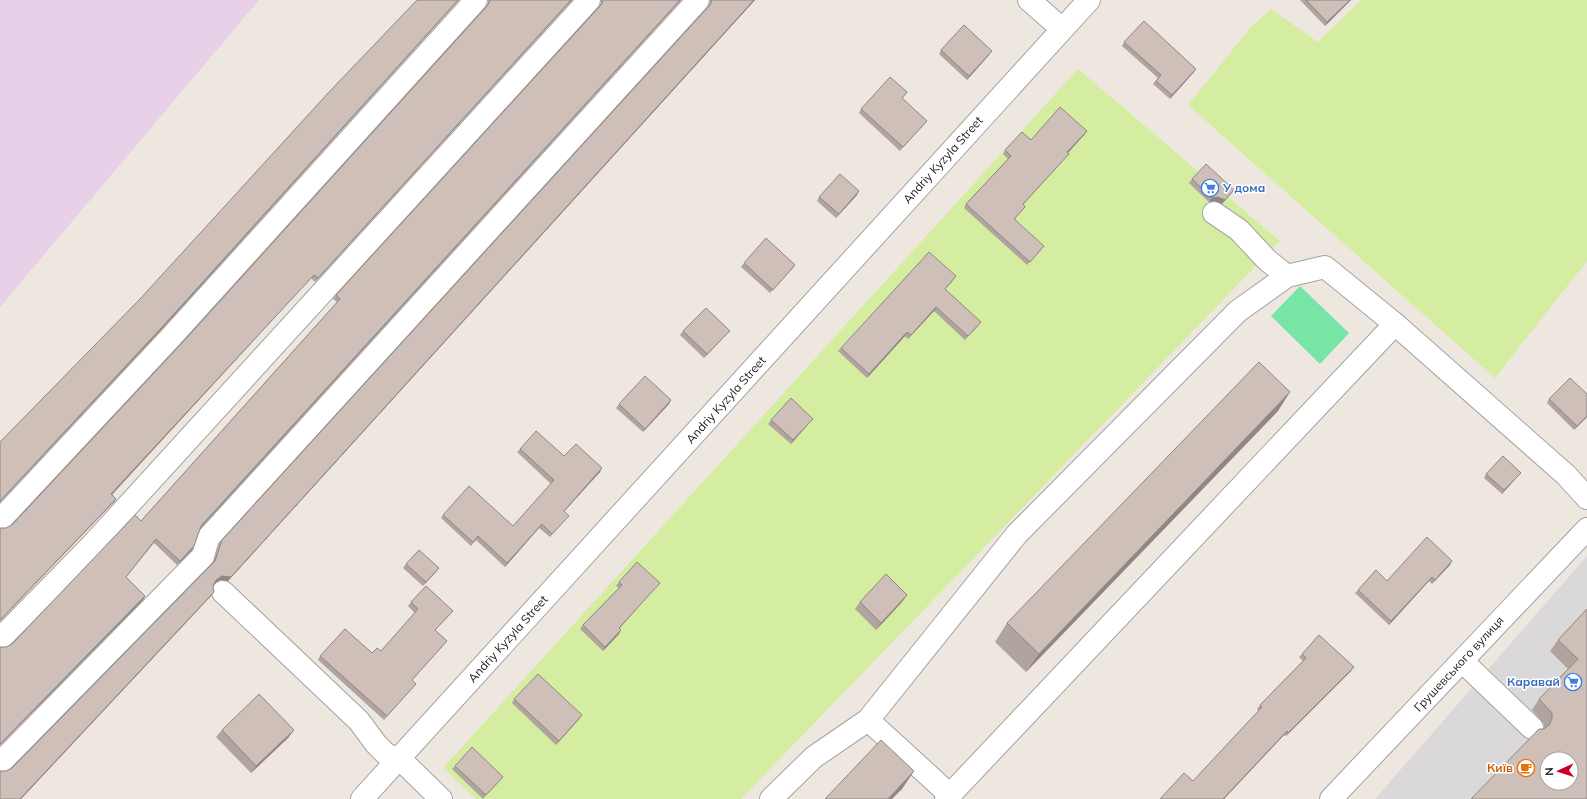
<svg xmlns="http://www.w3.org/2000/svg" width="1587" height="799" font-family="Mulish,sans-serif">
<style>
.residential{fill:#dad8d9;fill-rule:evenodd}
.industrial{fill:#e8d1e8}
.grass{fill:#d4eda1}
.pitch{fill:#77e5a6}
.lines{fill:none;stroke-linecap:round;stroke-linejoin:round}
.minor-casing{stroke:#a3a3a3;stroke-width:24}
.minor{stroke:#fff;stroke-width:22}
.wall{fill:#b1a49f}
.shaded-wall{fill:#908682}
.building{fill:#cebfb9;stroke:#908682;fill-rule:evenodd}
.labels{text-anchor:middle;stroke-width:3;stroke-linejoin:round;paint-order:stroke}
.street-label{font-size:12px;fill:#1c1c1c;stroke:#fff}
.shop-label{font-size:12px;font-weight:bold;fill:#366cbe;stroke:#fff;text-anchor:start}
.food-label{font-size:12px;font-weight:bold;fill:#c56008;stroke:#fff;text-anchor:end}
</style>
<rect width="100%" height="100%" fill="#eee7e0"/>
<path class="residential" d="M1587 556V799H1375ZM1547 759H1571V783H1547Z"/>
<path class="industrial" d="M0 0H259L0 307Z"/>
<g class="grass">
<path d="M1361 0H1587V261L1495 378 1188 105 1251 27 1271 9 1318 42Z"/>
<path d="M1078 69 1280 241 741 799H476L443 768Z"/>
</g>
<path class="pitch" d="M1300 286 1349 333 1320 364 1271 316Z"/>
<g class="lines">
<defs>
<g id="minor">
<path d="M1029 0 1062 29"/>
<path d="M1214 213 1239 230 1267 260 1287 276"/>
<path d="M0 520 171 337 476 0"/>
<path d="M223 592 359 721 376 744 387 755 400 759 441 799"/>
<path d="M0 639 91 546 589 0"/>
<path d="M1462 661 1532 728"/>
<path d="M868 720 950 795"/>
<path d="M0 763 203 556 208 538 698 0"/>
<path d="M362 799 1089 0"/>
<path d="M771 799 814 757 868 720 1017 534 1238 311 1287 276 1325 267 1395 324 1566 475 1587 498"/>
<path d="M946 799 1395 324"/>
<path d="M1331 799 1587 529"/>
</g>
</defs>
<use href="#minor" class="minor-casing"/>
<use href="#minor" class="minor"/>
</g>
<g class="wall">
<path d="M488 0H572L315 282 311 278 112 494 116 499 114 502 6 528 12 525 183 342 486 6 488 3Z"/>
<path d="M601 0H681L201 527 192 550 177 565 154 543 126 577 145 596 143 600 0 745V647H6L12 644 141 521 337 302 333 299 336 295 599 6 601 3Z"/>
<path d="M710 0H755L228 581 220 580 215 583 213 586 211 596 21 799H0L6 771 12 768 213 563 219 544 222 540 708 7 710 2Z"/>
<path d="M1300 0H1351L1325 26Z"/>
<path d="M1124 42 1194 72 1170 99 1153 84 1158 78 1122 46Z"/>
<path d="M941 50 989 55 967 80 939 54Z"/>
<path d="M907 92 902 98 924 124 900 151 859 113 861 109Z"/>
<path d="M1087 131 1084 135 1068 153 1069 154 1066 157 1023 205 1025 207 1015 219 1041 250 1027 265 964 208 966 204 1008 159 1003 154 1005 150 1031 140Z"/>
<path d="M1192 179 1234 190 1222 204 1215 201 1209 202 1189 183Z"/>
<path d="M857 195 836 218 817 201 819 197Z"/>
<path d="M744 263 793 268 770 293 741 267Z"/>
<path d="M954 280 945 289 978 326 965 340 934 311 908 339 905 336 867 378 838 351 841 348Z"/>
<path d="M683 331 727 334 704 358 680 335Z"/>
<path d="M1587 394V417L1574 430 1547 403 1549 399Z"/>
<path d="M619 404H669L643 432 616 408Z"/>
<path d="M1278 411 1026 672 995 642 1007 623Z"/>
<path d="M771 420 810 422 791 444 768 424Z"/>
<path d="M520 449 564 456 600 472 564 511 569 516 566 519 550 537 539 528 505 567 476 540 471 546 441 518 443 515 513 526 551 484 517 452Z"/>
<path d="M1521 473 1518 476 1502 494 1484 478 1486 474Z"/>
<path d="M406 564 439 568 423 586 403 568Z"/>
<path d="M1450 565 1432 584 1429 581 1389 625 1355 593 1358 590 1387 581Z"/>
<path d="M619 582 660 583 657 586 619 629V634L603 651 580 629 583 625 619 588 616 586Z"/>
<path d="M907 595 902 602 876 630 855 609 860 602Z"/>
<path d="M411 602 453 611 435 630 447 641 444 644 412 680 416 684 413 687 384 720 318 660 320 656 372 653 381 651 415 613 408 606Z"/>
<path d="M1587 609V799L1544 728V724L1532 710 1539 699 1568 669 1550 651 1558 640Z"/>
<path d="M1302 654 1354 667 1351 671 1286 736 1284 735 1224 799H1160L1193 781 1259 711 1257 709 1260 705 1303 661 1299 657Z"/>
<path d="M514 699 582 715 579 719 556 745 512 703Z"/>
<path d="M222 730 289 737 251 773 216 737Z"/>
<path d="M455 766 503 777 500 780 483 799 452 769Z"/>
</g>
<g class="shaded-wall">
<path d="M458 0H459L162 329 0 502V501Z"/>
<path d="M571 0H572L315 282 318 278Z"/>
<path d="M680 0H681L199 530 201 526Z"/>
<path d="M754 0H755L228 581 220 580 214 584 216 580Z"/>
<path d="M1350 0H1351L1325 26 1327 22Z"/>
<path d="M992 51 989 55 967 80 969 76Z"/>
<path d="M1196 69 1194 72 1170 99 1172 95Z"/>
<path d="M1087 131 1084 135 1065 156 1067 152Z"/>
<path d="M1234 190 1222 204 1215 201 1209 202 1212 198Z"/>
<path d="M859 191 857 195 836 218 839 214Z"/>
<path d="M314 275 311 278 109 498 111 494Z"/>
<path d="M936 307 934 311 908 339 911 335Z"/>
<path d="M730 331 727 334 704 358 707 354Z"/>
<path d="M907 332 905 336 867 378 869 374Z"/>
<path d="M1290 392 1278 411 1026 672 1039 654Z"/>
<path d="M671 400 669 404 643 432 645 429Z"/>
<path d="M1587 416V417L1574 430 1577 426Z"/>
<path d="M813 419 810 422 791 444 793 440Z"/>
<path d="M602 468 600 472 561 515 564 511Z"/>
<path d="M1521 473 1518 476 1502 494 1504 490Z"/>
<path d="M116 499 114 502 0 621V620Z"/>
<path d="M542 524 539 528 505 567 507 563Z"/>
<path d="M194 546 192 550 177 565 180 561Z"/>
<path d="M1452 561 1450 565 1432 584 1435 580Z"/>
<path d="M439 568 436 572 423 586 426 582Z"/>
<path d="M1432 577 1429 581 1389 625 1391 621Z"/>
<path d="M214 592 211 596 21 799H20Z"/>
<path d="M907 595 902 602 876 630 881 623Z"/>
<path d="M145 596 143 600 0 745V744Z"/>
<path d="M621 630 619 634 603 651 605 647Z"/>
<path d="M447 641 444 644 409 683 412 680Z"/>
<path d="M1354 667 1351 671 1286 736 1288 733Z"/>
<path d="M582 715 579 719 556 745 559 741Z"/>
<path d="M294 730 289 737 251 773 256 766Z"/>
<path d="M1287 731 1284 735 1224 799H1223Z"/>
<path d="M914 771 902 789 892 799H888Z"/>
</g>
<g class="building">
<path d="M417 0H458L164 325 0 501V442L140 299 330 91Z"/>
<path d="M490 0H571L318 278 314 275 111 494 116 499 0 620V528H6L12 525 183 342 488 5Z"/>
<path d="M603 0H680L201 526 194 546 180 561 156 539 126 577 145 596 0 744V647H6L12 644 135 515 141 521 340 299 336 295 601 5Z"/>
<path d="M712 0H754L231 577 222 576 216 580 213 586 214 592 20 799H0V771H6L12 768 215 561 222 540 710 5Z"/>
<path d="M1306 0H1350L1327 22Z"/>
<path d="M1144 21 1196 69 1172 95 1156 81 1161 75 1124 42Z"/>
<path d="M964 25 992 51 969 76 941 50Z"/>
<path d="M890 77 907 92 902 98 927 121 903 147 861 109Z"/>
<path d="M1060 107 1087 131 1067 152 1069 154 1023 204 1025 207 1014 219 1044 246 1030 262 966 204 1011 156 1005 150 1022 132 1031 140Z"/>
<path d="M1206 164 1234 190 1225 200 1218 197 1212 198 1192 179Z"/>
<path d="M840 174 859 191 839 214 819 197Z"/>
<path d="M766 238 795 265 773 290 744 263Z"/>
<path d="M929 252 956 276 945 289 981 322 968 336 936 307 911 335 907 332 869 374 841 348Z"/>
<path d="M706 308 730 331 707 354 683 331Z"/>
<path d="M1259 362 1290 392 1039 654 1007 623Z"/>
<path d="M645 376 671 400 645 429 619 404Z"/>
<path d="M1570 378 1587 394V416L1577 426 1549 399Z"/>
<path d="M791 398 813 419 793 440 771 420Z"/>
<path d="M536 431 564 456 576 444 602 468 564 511 569 516 552 534 542 524 507 563 478 536 473 542 443 515 469 486 513 526 554 480 520 449Z"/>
<path d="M1503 456 1521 473 1504 490 1486 474Z"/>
<path d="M1427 537 1452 561 1435 580 1432 577 1391 621 1358 590 1376 570 1387 581Z"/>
<path d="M419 550 439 568 426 582 406 564Z"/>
<path d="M637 562 660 583 619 628 621 630 605 647 583 625 622 585 619 582Z"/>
<path d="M886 574 907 595 881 623 860 602Z"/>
<path d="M426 586 453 611 435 630 447 641 412 680 416 684 387 716 320 656 345 629 372 653 377 648 381 651 418 609 411 602Z"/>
<path d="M1587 609V799H1471L1539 729H1544L1549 725 1552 719V713L1539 699 1578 659 1558 640ZM1547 759H1571V783H1547Z"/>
<path d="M1319 635 1354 667 1288 733 1287 731 1223 799H1160L1184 773 1193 781 1262 707 1260 705 1306 658 1302 654Z"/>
<path d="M538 674 582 715 559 741 514 699Z"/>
<path d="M259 694 294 730 256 766 222 730Z"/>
<path d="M881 740 914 771 888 799H825Z"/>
<path d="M472 747 503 777 486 795 455 766Z"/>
</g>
<defs>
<symbol id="supermarket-ring" viewBox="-11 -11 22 22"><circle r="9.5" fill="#fff" stroke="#3f7fe0" stroke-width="1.5"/><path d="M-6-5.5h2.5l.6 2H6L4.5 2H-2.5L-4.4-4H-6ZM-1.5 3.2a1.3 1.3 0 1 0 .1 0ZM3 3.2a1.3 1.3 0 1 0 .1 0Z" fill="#3f7fe0"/></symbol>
<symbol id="cafe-ring" viewBox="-11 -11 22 22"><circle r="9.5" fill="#fff" stroke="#e8710a" stroke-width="1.5"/><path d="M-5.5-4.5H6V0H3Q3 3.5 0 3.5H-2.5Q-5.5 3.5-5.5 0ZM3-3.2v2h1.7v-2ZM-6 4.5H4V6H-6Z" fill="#e8710a"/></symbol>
</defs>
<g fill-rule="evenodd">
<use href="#supermarket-ring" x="1200" y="178" width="20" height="20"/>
<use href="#supermarket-ring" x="1563" y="672" width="20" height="20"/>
<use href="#cafe-ring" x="1516" y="758" width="20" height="20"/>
</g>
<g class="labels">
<g class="street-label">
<text transform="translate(943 160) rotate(-48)" y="4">Andriy Kyzyla Street</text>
<text transform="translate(726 400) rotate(-48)" y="4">Andriy Kyzyla Street</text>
<text transform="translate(508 639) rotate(-48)" y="4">Andriy Kyzyla Street</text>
<text transform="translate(1459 664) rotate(-47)" y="4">Грушевського вулиця</text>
</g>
<g class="shop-label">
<text x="1223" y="192">У дома</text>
<text x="1560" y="686" text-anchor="end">Каравай</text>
</g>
<g class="food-label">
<text x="1513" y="772">Київ</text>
</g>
</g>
<g transform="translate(1559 771) rotate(267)"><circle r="19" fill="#ffffff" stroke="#a4a4a4"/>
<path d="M0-3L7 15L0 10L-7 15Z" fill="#c70024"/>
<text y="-6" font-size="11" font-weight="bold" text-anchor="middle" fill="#1c1c1c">N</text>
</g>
</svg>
